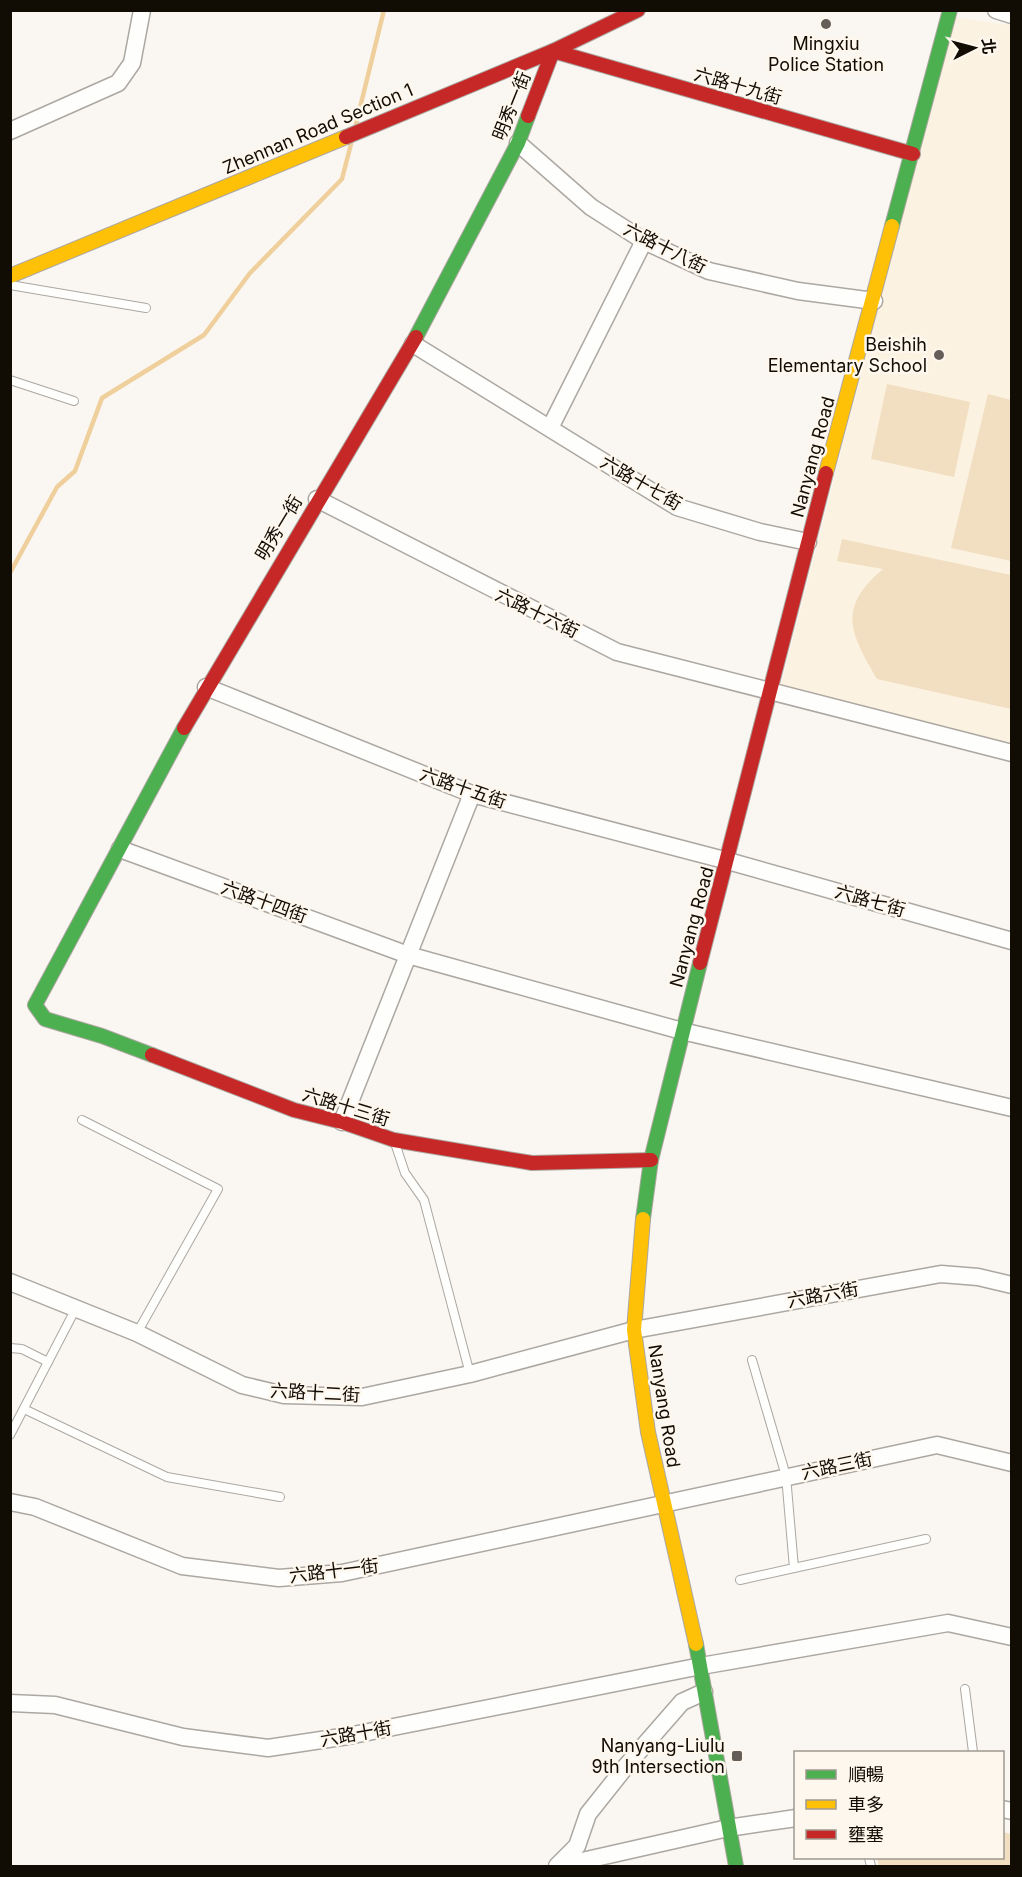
<svg xmlns="http://www.w3.org/2000/svg" width="1022" height="1877" font-family="Inter,'Noto Sans TC',sans-serif">
<style>
.built{fill:#fcf2e1}
.green{fill:#f2dec0}
.lines{fill:none;stroke-linecap:round;stroke-linejoin:round}
.stream{stroke:#efd09c;stroke-width:4.5}
.lane-casing{stroke:#aca7a1;stroke-width:10}
.street-casing{stroke:#aca7a1;stroke-width:19}
.fast-casing{stroke:#aca7a1;stroke-width:16}
.slow-casing{stroke:#aca7a1;stroke-width:16}
.jam-casing{stroke:#aca7a1;stroke-width:16}
.lane{stroke:#fefefd;stroke-width:8}
.street{stroke:#fefefd;stroke-width:16}
.fast{stroke:#4caf50;stroke-width:14}
.slow{stroke:#ffc107;stroke-width:14}
.jam{stroke:#c62828;stroke-width:14}
.poi-dot{fill:#635e57;stroke:#fef7ed;stroke-width:2}
.labels{text-anchor:middle;stroke-width:5;stroke-linejoin:round;paint-order:stroke}
.poi-label{font-size:18px;fill:#110c04;stroke:#fef7ed;text-anchor:end}
.street-label{font-size:18px;fill:#110c04;stroke:#fef7ed}
</style>
<rect width="100%" height="100%" fill="#faf6f1"/>
<path class="built" d="M953 17 1011 25V747L781 685Z"/>
<g class="green">
<path d="M887 384 970 402 954 477 871 459Z"/>
<path d="M988 394 1011 400V561L951 548Z"/>
<path d="M842 539 1011 575V709L877 679C851 633 836 609 883 569L837 561Z"/>
<path d="M1003 1832 1011 1834V1866H879L877 1858H1002Z"/>
</g>
<g class="lines">
<g class="stream">
<path d="M356 124 384 10"/>
<path d="M10 573 57 487 75 471 102 398 204 335 250 273 342 179 351 144"/>
</g>
<defs>
<g id="lane">
<path d="M10 285 146 308"/>
<path d="M10 380 74 401"/>
<path d="M82 1120 218 1189 137 1333"/>
<path d="M395 1143 405 1173 424 1200 470 1374"/>
<path d="M10 1348 22 1349 48 1362"/>
<path d="M24 1409 167 1477 280 1497"/>
<path d="M10 1435 75 1310"/>
<path d="M794 1568 926 1539"/>
<path d="M740 1580 794 1568 786 1476 752 1360"/>
<path d="M965 1689 973 1752"/>
<path d="M869 1858 871 1866"/>
</g>
<g id="street">
<path d="M996 10 1012 15"/>
<path d="M10 131 118 83 132 63 142 10"/>
<path d="M518 143 591 207 644 241 709 271 798 291 874 301"/>
<path d="M413 344 677 507 760 532 808 542"/>
<path d="M550 428 644 241"/>
<path d="M317 499 617 652 1012 753"/>
<path d="M206 687 472 794 728 861 1012 941"/>
<path d="M120 849 408 955 682 1031 1012 1108"/>
<path d="M342 1122 472 794"/>
<path d="M10 1282 137 1333 242 1385 284 1395 362 1397 470 1374 634 1330 941 1274 978 1277 1012 1285"/>
<path d="M10 1502 35 1507 182 1566 279 1578 342 1573 937 1445 1012 1463"/>
<path d="M10 1703 55 1705 183 1737 268 1748 348 1736 701 1666 948 1623 1012 1637"/>
<path d="M1002 1809 1012 1811"/>
<path d="M557 1866 577 1846 588 1814 627 1765 682 1702 704 1692"/>
<path d="M560 1866 728 1828 796 1818"/>
</g>
<g id="fast">
<path d="M892 226 950 10"/>
<path d="M416 337 518 143 528 116"/>
<path d="M152 1055 102 1036 45 1019 35 1005 184 728"/>
<path d="M643 1219 651 1160 700 963"/>
<path d="M696 1644 736 1866"/>
</g>
<g id="slow">
<path d="M10 276 346 137"/>
<path d="M826 473 892 226"/>
<path d="M643 1219 634 1330 648 1432 696 1644"/>
</g>
<g id="jam">
<path d="M528 116 553 51 913 154"/>
<path d="M346 137 553 51 638 10"/>
<path d="M184 728 416 337"/>
<path d="M700 963 826 473"/>
<path d="M152 1055 294 1110 342 1122 394 1140 532 1163 651 1160"/>
</g>
</defs>
<use href="#lane" class="lane-casing"/>
<use href="#street" class="street-casing"/>
<use href="#fast" class="fast-casing"/>
<use href="#slow" class="slow-casing"/>
<use href="#jam" class="jam-casing"/>
<use href="#lane" class="lane"/>
<use href="#street" class="street"/>
<use href="#fast" class="fast"/>
<use href="#slow" class="slow"/>
<use href="#jam" class="jam"/>
</g>
<g class="poi-dot">
<circle cx="826" cy="24" r="6"/>
<circle cx="939" cy="355" r="6"/>
<rect x="731" y="1750" width="12" height="12" rx="3"/>
</g>
<g class="labels">
<g class="poi-label">
<text x="826" y="50" text-anchor="middle">Mingxiu<tspan x="826" dy="21">Police Station</tspan></text>
<text x="927" y="351">Beishih<tspan x="927" dy="21">Elementary School</tspan></text>
<text x="725" y="1752">Nanyang-Liulu<tspan x="725" dy="21">9th Intersection</tspan></text>
</g>
<g class="street-label">
<text transform="translate(738 86) rotate(16)" y="6">六路十九街</text>
<text transform="translate(512 106) rotate(-68)" y="6">明秀一街</text>
<text transform="translate(318 129) rotate(-23)" y="6">Zhennan Road Section 1</text>
<text transform="translate(665 248) rotate(27)" y="6">六路十八街</text>
<text transform="translate(813 457) rotate(-75)" y="6">Nanyang Road</text>
<text transform="translate(641 483) rotate(30)" y="6">六路十七街</text>
<text transform="translate(279 528) rotate(-59)" y="6">明秀一街</text>
<text transform="translate(537 613) rotate(26)" y="6">六路十六街</text>
<text transform="translate(463 788) rotate(19)" y="6">六路十五街</text>
<text transform="translate(870 901) rotate(16)" y="6">六路七街</text>
<text transform="translate(264 902) rotate(20)" y="6">六路十四街</text>
<text transform="translate(692 927) rotate(-75)" y="6">Nanyang Road</text>
<text transform="translate(346 1107) rotate(17)" y="6">六路十三街</text>
<text transform="translate(823 1295) rotate(-10)" y="6">六路六街</text>
<text transform="translate(315 1393) rotate(3)" y="6">六路十二街</text>
<text transform="translate(664 1406) rotate(81)" y="6">Nanyang Road</text>
<text transform="translate(837 1466) rotate(-12)" y="6">六路三街</text>
<text transform="translate(334 1571) rotate(-7)" y="6">六路十一街</text>
<text transform="translate(356 1734) rotate(-10)" y="6">六路十街</text>
</g>
</g>
<rect width="1022" height="1877" fill="none" stroke="#110c04" stroke-width="24"/>
<rect x="794" y="1751" width="210" height="108" fill="#fef7ed" stroke="#9f9990" stroke-width="1.5"/>
<rect x="806" y="1770" width="30" height="9" fill="#4caf50" stroke="#9f9990" stroke-width="1.5"/>
<text x="848" y="1781" font-size="18" fill="#110c04">順暢</text>
<rect x="806" y="1800" width="30" height="9" fill="#ffc107" stroke="#9f9990" stroke-width="1.5"/>
<text x="848" y="1811" font-size="18" fill="#110c04">車多</text>
<rect x="806" y="1830" width="30" height="9" fill="#c62828" stroke="#9f9990" stroke-width="1.5"/>
<text x="848" y="1841" font-size="18" fill="#110c04">壅塞</text>
<g transform="translate(974 48) rotate(84)" stroke="#fef7ed" stroke-width="4.5" paint-order="stroke">
<path d="M0-4.5L10 22L0 15L-10 22Z" fill="#110c04"/>
<text y="-9" font-size="16" font-weight="bold" text-anchor="middle" fill="#110c04">北</text>
</g>
</svg>
